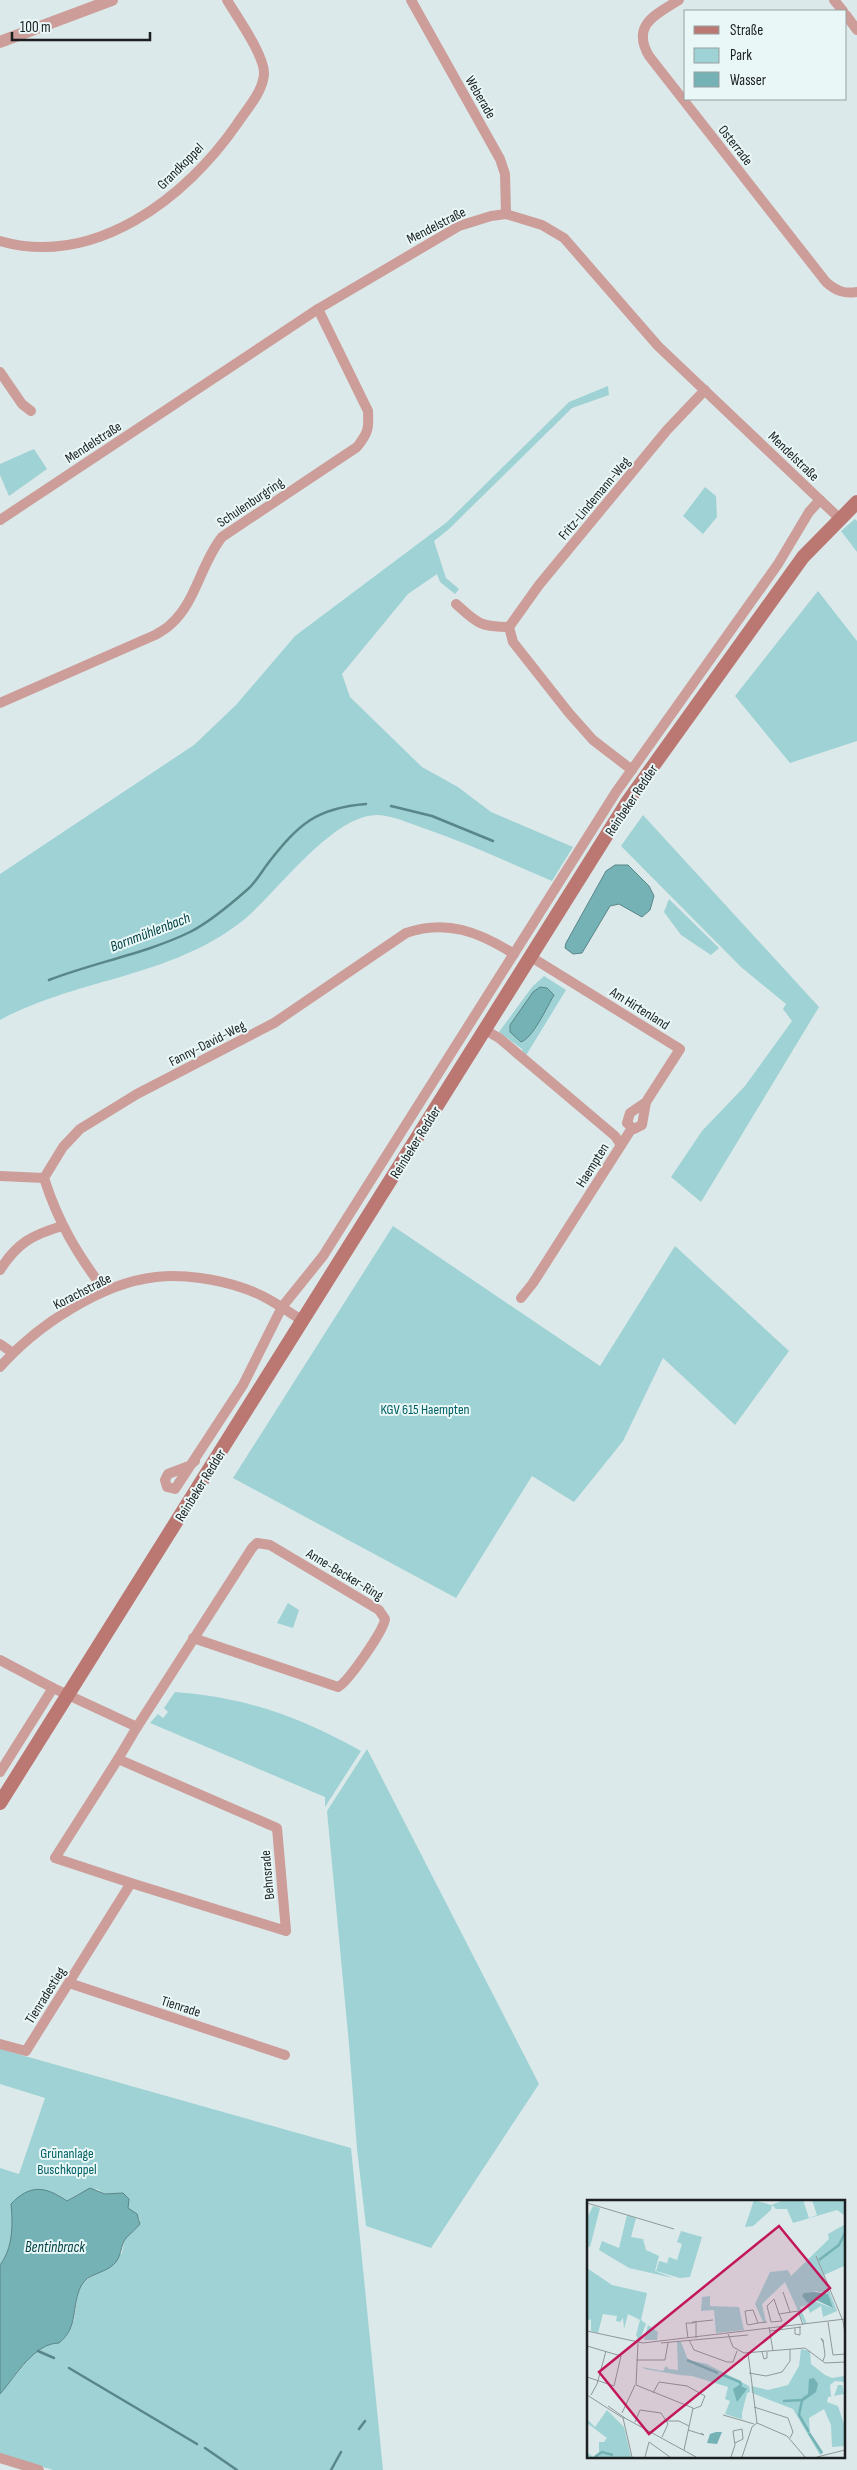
<svg xmlns="http://www.w3.org/2000/svg" width="857" height="2470" font-family="'Sofia Sans Condensed',sans-serif">
<style>
.green{fill:#9fd2d4}
.water{fill:#74b2b5;stroke:#598688}
.lines{fill:none;stroke-linecap:round;stroke-linejoin:round}
.stream{stroke:#598688;stroke-width:2.5}
.minor{stroke:#cc9d99;stroke-width:10}
.tertiary{stroke:#cc9d99;stroke-width:12}
.secondary{stroke:#bb7873;stroke-width:14}
.labels{text-anchor:middle;stroke-width:4;stroke-linejoin:round;paint-order:stroke}
.street-label{font-size:14px;fill:#1b1f20;stroke:#e9f7f7}
.park-label{font-size:14px;fill:#005f63;stroke:#e9f7f7}
.water-label{font-size:15px;font-style:italic;fill:#034144;stroke:#e9f7f7}
.inset-river{fill:none;stroke:#74b2b5;stroke-width:2.5}
.inset-road{fill:none;stroke:#8f9899;stroke-width:1}
.view{fill:#c2185b;fill-opacity:0.15;stroke:#c2185b;stroke-width:2.5}
.inset-edge{fill:none;stroke:#1b1f20;stroke-width:2.5}
</style>
<rect width="100%" height="100%" fill="#dce9ea"/>
<g class="green">
<path d="M608 386 609 395 572 408 449 529 434 541 446 578 459 589 455 594 440 582 437 574 408 594 342 674 350 697 422 767 458 787 491 812 573 847 552 881C510 863 469 844 426 829 411 824 394 816 379 815 332 813 275 896 241 922 169 978 78 978 0 1020V874L194 745 236 705 295 636 447 522 569 402Z"/>
<path d="M34 449 47 469 9 496 0 475V464Z"/>
<path d="M705 487 716 496 717 517 703 534 683 516Z"/>
<path d="M855 519 857 521V552L841 531Z"/>
<path d="M818 591 857 641V741L790 763 735 696Z"/>
<path d="M643 815 819 1007 701 1202 671 1177 702 1131 745 1086 792 1021 783 1009 786 1004 741 967 621 846Z"/>
<path d="M669 899 719 948 711 955 681 935 664 912Z"/>
<path d="M544 976 566 990 525 1057 522 1049 499 1032 532 987Z"/>
<path d="M393 1226 600 1366 675 1246 789 1351 735 1425 663 1358 623 1441 574 1502 532 1476 456 1598 233 1478Z"/>
<path d="M288 1603 299 1610 293 1628 277 1623Z"/>
<path d="M175 1692C245 1697 300 1717 361 1751L325 1807V1797L150 1723 158 1714 163 1718 168 1712 164 1708Z"/>
<path d="M367 1749 539 2084 431 2248 366 2226 357 2149 349 2044 327 1811Z"/>
<path d="M0 2049 351 2148 383 2470H53L0 2454V2394L34 2353 50 2343 63 2340 65 2337 74 2320 78 2293 82 2284 122 2253 125 2238 140 2224V2219L128 2208 123 2193 105 2194 97 2189 78 2194 67 2201 57 2194 11 2204C13 2225 13 2248 0 2265V2168L19 2174 45 2098 0 2084Z"/>
</g>
<g class="water">
<path d="M615 865H628L649 886 654 896 650 910 642 917 619 904 610 906 582 953 573 954 565 948 566 943 606 871Z"/>
<path d="M540 987 547 988 554 995C547 1007 533 1038 521 1042L510 1032V1025L533 992Z"/>
<path d="M90 2188 105 2194 123 2193 129 2199 128 2208 137 2214 140 2224C136 2229 131 2233 126 2238 120 2245 122 2258 113 2265 103 2274 88 2273 81 2286 71 2306 79 2327 59 2343 34 2343 16 2376 0 2394V2265C13 2248 13 2225 11 2204 30 2184 45 2186 67 2201Z"/>
</g>
<g class="lines">
<g class="stream">
<path d="M391 806 432 816 493 841"/>
<path d="M49 980C95 962 145 954 190 932 210 922 231 904 248 889 256 882 262 871 269 862 299 824 316 808 366 804"/>
<path d="M38 2351 54 2358"/>
<path d="M69 2368 197 2444"/>
<path d="M359 2429 365 2421"/>
<path d="M205 2448 237 2470"/>
<path d="M331 2470 341 2452"/>
</g>
<g class="minor">
<path d="M411 0 500 159 505 174 506 214"/>
<path d="M679 0C655 15 631 25 649 56L826 282C836 291 844 294 857 292"/>
<path d="M834 0 843 11"/>
<path d="M846 15 857 30"/>
<path d="M0 241C95 268 186 198 237 124 246 110 263 92 264 74 265 56 237 17 227 0"/>
<path d="M0 372 22 404 31 411"/>
<path d="M0 520 318 309 459 226 491 216 506 214 542 225 564 238 658 346 839 518"/>
<path d="M456 604C477 623 480 627 509 627"/>
<path d="M0 703 155 635C160 632 166 629 171 624 196 602 201 563 222 537L357 447C368 433 369 429 368 411L318 309"/>
<path d="M632 770 593 740 569 713 513 642 509 627 539 585 667 430 705 390"/>
<path d="M531 957 680 1049 646 1102 630 1113 627 1123 634 1129 642 1125 646 1102"/>
<path d="M485 1030 499 1038 615 1136 621 1145"/>
<path d="M0 1176 44 1178"/>
<path d="M0 1270C17 1243 32 1235 62 1226"/>
<path d="M105 1291C77 1254 58 1222 44 1178L63 1147 80 1129 137 1094 274 1023 406 933C447 919 479 932 514 954"/>
<path d="M521 1298 533 1283 632 1128"/>
<path d="M0 1344 13 1353"/>
<path d="M0 1367C36 1326 101 1283 156 1277 184 1274 217 1279 243 1288 265 1295 284 1309 303 1321"/>
<path d="M195 1461 189 1466 168 1474 165 1480 167 1487 175 1489 243 1385 282 1307 323 1256 616 792 778 564 809 512 820 500"/>
<path d="M0 1660 53 1688 137 1727 118 1759"/>
<path d="M137 1727 252 1548 257 1543 270 1545 379 1610 385 1619C384 1630 348 1682 338 1687L193 1638"/>
<path d="M0 1772 53 1688"/>
<path d="M69 1983 285 2055"/>
<path d="M0 2044 26 2051 131 1883 286 1931 277 1828 118 1759 55 1858 131 1883"/>
<path d="M0 2458 39 2470"/>
</g>
<path class="tertiary" d="M0 42 112 0"/>
<path class="secondary" d="M0 1803 628 801 803 557 857 502"/>
</g>
<g class="labels">
<g class="street-label">
<text transform="translate(481 97) rotate(60)" y="5">Weberade</text>
<text transform="translate(736 145) rotate(52)" y="5">Osterrade</text>
<text transform="translate(180 166) rotate(-45)" y="5">Grandkoppel</text>
<text transform="translate(436 225) rotate(-27)" y="5">Mendelstraße</text>
<text transform="translate(93 442) rotate(-33)" y="5">Mendelstraße</text>
<text transform="translate(794 456) rotate(44)" y="5">Mendelstraße</text>
<text transform="translate(594 498) rotate(-50)" y="5">Fritz-Lindemann-Weg</text>
<text transform="translate(250 502) rotate(-34)" y="5">Schulenburgring</text>
<text transform="translate(631 800) rotate(-56)" y="5">Reinbeker Redder</text>
<text transform="translate(640 1008) rotate(32)" y="5">Am Hirtenland</text>
<text transform="translate(207 1043) rotate(-27)" y="5">Fanny-David-Weg</text>
<text transform="translate(415 1142) rotate(-58)" y="5">Reinbeker Redder</text>
<text transform="translate(592 1165) rotate(-58)" y="5">Haempten</text>
<text transform="translate(82 1291) rotate(-27)" y="5">Korachstraße</text>
<text transform="translate(200 1485) rotate(-58)" y="5">Reinbeker Redder</text>
<text transform="translate(345 1574) rotate(31)" y="5">Anne-Becker-Ring</text>
<text transform="translate(267 1875) rotate(-95)" y="5">Behnsrade</text>
<text transform="translate(45 1995) rotate(-58)" y="5">Tienradestieg</text>
<text transform="translate(181 2006) rotate(18)" y="5">Tienrade</text>
</g>
<g class="park-label">
<text x="425" y="1414">KGV 615 Haempten</text>
<text x="67" y="2158">Grünanlage<tspan x="67" dy="16">Buschkoppel</tspan></text>
</g>
<g class="water-label">
<text transform="translate(150 932) rotate(-21)" y="5">Bornmühlenbach</text>
<text x="55" y="2252">Bentinbrack</text>
</g>
</g>
<g transform="translate(587 2200)">
<rect width="258" height="258" fill="#dce9ea"/>
<path d="M167 0 184 5 197 0H216L222 18 230 15 225 0H257V15L250 10 206 23 200 9H189L185 5 184 10 166 26 158 27ZM6 6 13 8 3 47 0 46V18ZM40 15 49 18 44 37 56 39 59 50 72 56 68 71 86 78 42 68 12 50 15 41 32 48ZM257 25V66L237 75 228 54 250 111 236 117 234 106 223 113 220 105 213 107 220 124H217L198 82 175 104 179 122H176L168 104 183 72 201 70 204 76 242 39 241 34ZM229 91 241 94 245 108 215 96ZM94 31 115 37 103 77 93 78 69 71 72 61 83 64 80 63 82 57 90 60 95 44 90 42ZM0 68 25 85 60 93 54 120 59 124 52 142 49 135 53 120 41 114 37 129 36 118 33 122 29 121 30 116 16 114 11 133 4 131V119L0 121ZM123 96V106L152 107 157 130 129 133 127 110 114 111 115 97ZM61 125 71 132 70 140H57ZM90 142H94L101 160 120 164 162 186 163 192 160 193 155 213V219L160 221 138 214 143 201 138 199 141 187 105 176 92 175 58 169 55 167 76 171 79 166 82 169 91 170ZM214 149 223 151 224 164 238 175 245 178 257 176V182L248 181 243 185 244 196H247L251 185H255L257 194 241 197 240 202 251 206 257 224V246L245 247 244 225 237 209 222 218 223 236 236 253 233 255 206 209 165 193 164 186 181 190 201 185 212 166ZM20 210 37 227 44 257H0V252L6 257 12 252V242H17L20 238 0 223V219L8 227Z" fill="#9fd2d4" fill-rule="evenodd"/>
<path d="M228 92 241 94 246 108 229 100 221 103 215 96 217 93ZM227 178 231 184 229 192 215 202V198L221 194 222 179ZM152 185 160 189 150 202 146 189ZM129 232H135L130 244 120 243 123 234Z" fill="#74b2b5"/>
<path class="inset-river" d="M232 60 252 45 258 33M100 160 131 173M136 175 153 182 154 186M196 201 215 200 212 215 222 232M222 233 235 253M8 257 15 252 26 255"/>
<path class="inset-road" d="M0 3 87 29M229 56 256 121 258 133M196 92 203 112M192 114 195 121 184 122 180 106 187 99 192 114 211 111 216 125M107 122 126 120M241 122 246 155 258 154M171 123 166 110 158 111 160 124 161 125 171 123 180 122M182 127 186 151M208 128V134L213 135V126M0 131 56 143 258 119M183 131 214 127M141 134 146 147 157 153 218 148 238 163 258 162M101 138 99 123H106L108 122H105M109 138V121M102 140 107 150 140 162H146L150 151M51 143 49 185 106 208 97 250M74 143 161 135M0 146 34 156 27 186 0 177M175 152 177 159 180 158V152M161 153 170 223 200 236 218 257M49 160H78L81 143M236 161 238 155 236 140 234 138 236 142M162 173 179 176 195 172 203 161V149M66 193 72 182 100 186 118 196 114 206 106 209M0 195 36 218 45 257M4 195 10 184 19 151M21 206 38 218M167 207 201 218 206 232 203 238M35 213 48 185M136 215 167 224M36 217 109 257M80 221H92L102 226M48 222 53 210 74 213 81 224 75 237M101 230 117 235 114 233M58 257 62 242 83 257M144 257 148 245 146 231 155 229 156 239 148 243M155 257 165 227 170 223M230 257 258 250"/>
<path class="view" d="M192 26 243 88 62 234 12 172Z"/>
<rect width="258" height="258" class="inset-edge"/>
</g>
<rect x="684" y="10" width="162" height="90" fill="#e9f7f7" stroke="#97a1a1"/>
<rect x="694" y="26" width="25" height="8" fill="#bb7873" stroke="#97a1a1"/>
<text x="730" y="35" font-size="15" fill="#1b1f20">Straße</text>
<rect x="694" y="48" width="25" height="15" fill="#9fd2d4" stroke="#97a1a1"/>
<text x="730" y="60" font-size="15" fill="#1b1f20">Park</text>
<rect x="694" y="72" width="25" height="15" fill="#74b2b5" stroke="#97a1a1"/>
<text x="730" y="85" font-size="15" fill="#1b1f20">Wasser</text>
<path d="M12 32v8h138v-8" fill="none" stroke="#1b1f20" stroke-width="2.5"/>
<text x="20" y="32" font-size="15" fill="#1b1f20" stroke="#e9f7f7" stroke-width="4" paint-order="stroke">100 m</text>
</svg>
